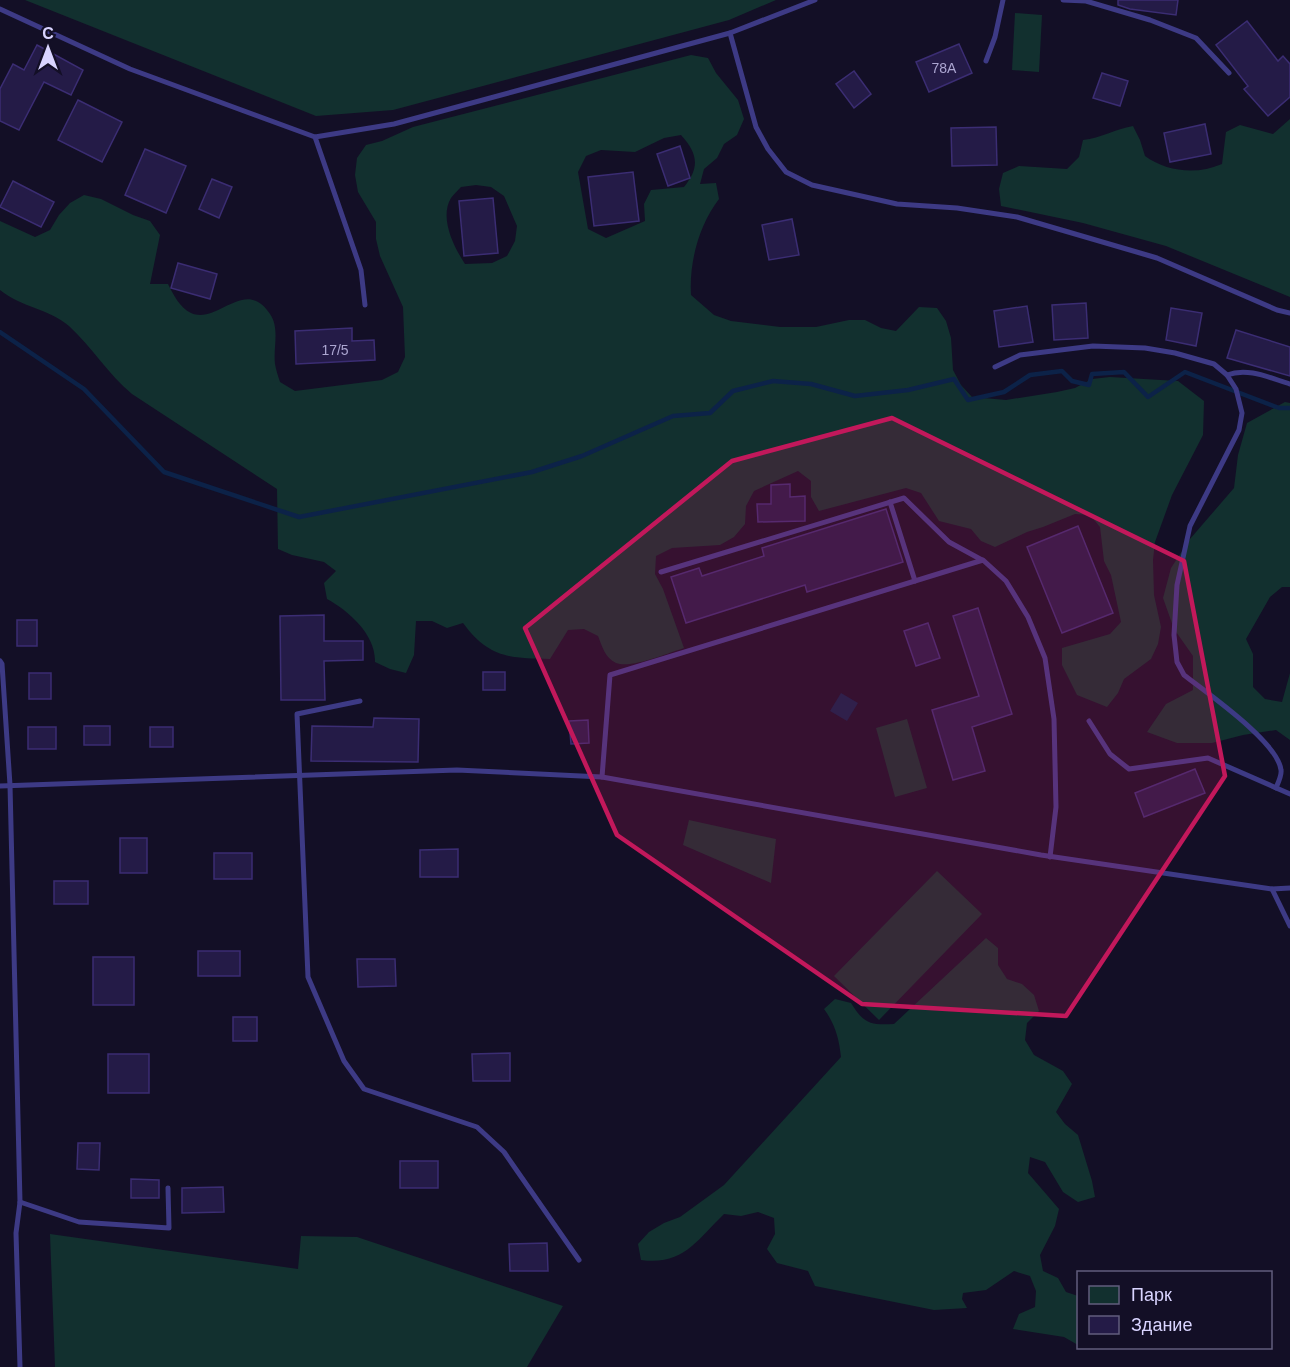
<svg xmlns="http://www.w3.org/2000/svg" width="1290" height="1367" font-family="Arial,sans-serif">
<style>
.green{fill:#12302f;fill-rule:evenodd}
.water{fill:#0c2248}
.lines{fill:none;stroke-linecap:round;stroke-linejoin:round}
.stream{stroke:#0c2248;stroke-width:4.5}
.building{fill:#241b47;stroke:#3b2d73;stroke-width:1.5}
.lane{stroke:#3d3a85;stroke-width:5}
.marked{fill:#c2185b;fill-opacity:0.2;stroke:#c2185b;stroke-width:4.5;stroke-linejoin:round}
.labels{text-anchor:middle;stroke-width:5;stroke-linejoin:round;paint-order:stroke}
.number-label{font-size:14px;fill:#aca6d1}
</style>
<rect width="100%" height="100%" fill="#130f26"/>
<g class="green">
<path d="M25 0H776L729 20 393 110 316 116Z"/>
<path d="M1015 13 1042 15 1039 72 1012 70Z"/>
<path d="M691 55 708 58 716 73 738 100 744 119 737 135 724 144 717 158 704 169 700 184 716 183 719 199C699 225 689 262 691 295L714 315 731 321 780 327H816L849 320H865L881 328 896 331 919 307 937 308 946 321 951 338 953 370 961 385 972 397 1006 400 1057 392 1075 388 1092 379 1110 377 1178 381 1204 401 1203 435 1172 495 1155 542 1153 560 1154 595 1161 627 1158 644 1151 659 1124 679 1118 693 1107 707 1077 695 1062 665V648L1110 634 1121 622 1111 575 1104 561 1100 527 1090 515 1075 514 1043 527 1027 532 995 547 981 541 971 529 939 521 921 493 906 488 819 511 811 497V481L798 471 754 491 746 506 745 524 734 537 720 545 672 548 656 556 655 574 663 589 684 648C668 653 631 669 616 663 605 658 602 646 598 636L584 629 568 630 550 659C509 658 489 658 463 623L447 628 432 621H416L414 655 406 673 390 669 375 662C376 635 349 611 327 599L324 583 336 571 324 562 292 555 278 549 277 489 132 394C108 374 92 347 69 326 49 309 21 307 0 290V221L35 237 50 230 59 215 70 203 84 195 101 199 133 215 150 221 160 235 150 284H168C173 294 180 308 191 313 218 325 245 276 270 314 280 328 273 348 275 364 276 370 278 376 280 382L295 391 382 380 398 372 405 357 403 307 380 256 376 239V222L358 192 355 175 357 158 366 145 382 141 413 127ZM681 135C698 154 700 167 684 187L651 190 644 204 645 221 606 238 588 229 578 172 586 156 601 150 635 152 664 138ZM476 185 491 187 504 196 517 226 515 241 507 256 492 263 465 264C454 247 439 218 451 198 454 194 458 190 461 187Z"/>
<path d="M1290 119V297L1166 246 1083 223 1001 206 999 189 1003 173 1019 166 1067 169 1079 157 1083 140C1101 138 1115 129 1133 126L1140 140 1145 156C1167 172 1197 175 1222 164L1226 132 1240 125 1273 134Z"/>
<path d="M1285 402 1290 403V587H1282L1270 597 1246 639 1253 654V687L1265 699 1282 702 1290 673V740L1276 730 1243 735 1212 743H1177L1147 732 1166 704 1193 690V656L1174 629 1163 598 1171 568 1190 539 1234 488 1238 455 1247 423Z"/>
<path d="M907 719 927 788 895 797 876 728Z"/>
<path d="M689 820 776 839 771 883 683 845Z"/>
<path d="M937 871 982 914 879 1020 834 976Z"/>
<path d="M986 938 998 948V965L1007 979 1022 984 1034 995 1039 1011 1027 1023 1025 1040 1034 1055 1063 1071 1072 1084 1056 1112 1065 1124 1078 1135 1092 1181 1095 1197 1078 1202 1063 1192 1045 1162 1030 1157 1028 1173 1059 1209 1055 1226 1040 1255 1043 1271 1058 1278 1066 1292 1078 1296V1345L1064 1337 1013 1329 1019 1314 1035 1307 1036 1291 1030 1276 1014 1271 986 1290 963 1293 962 1299 967 1308 934 1310 815 1286 808 1271 777 1263 767 1249 775 1234 774 1218 758 1212 741 1216 724 1214C697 1240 683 1266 641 1260L638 1244 649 1232 664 1223 680 1217 724 1185 841 1057C839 1038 835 1024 824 1009L835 999 851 1003C864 1024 870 1025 894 1024Z"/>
<path d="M50 1234 298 1269 301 1236 357 1237 563 1306 527 1367H55Z"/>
</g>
<path class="water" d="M841 693 858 703 847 721 830 711Z"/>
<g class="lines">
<path class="stream" d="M0 332 84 389 164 472 299 517 532 472 582 456 673 416 710 413 733 391 773 381 811 384 855 396 908 390 954 379 968 400 1004 392 1030 375 1062 371 1072 381 1089 385 1092 374 1124 372 1148 397 1185 372 1279 408H1290"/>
</g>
<g class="building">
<path d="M1118 0H1178L1176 15 1130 9 1118 5Z"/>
<path d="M1247 21 1278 61 1283 56 1290 64V97L1268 116 1244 89 1248 86 1216 45Z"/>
<path d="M959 44 972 73 929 92 916 62Z"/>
<path d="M37 45 83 70 71 95 44 82 19 130 0 121V89L13 64 24 70Z"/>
<path d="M854 71 871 94 854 108 836 84Z"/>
<path d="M1102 73 1128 81 1120 106 1093 98Z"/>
<path d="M78 100 122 122 102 162 58 140Z"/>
<path d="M1205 124 1211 154 1170 162 1164 133Z"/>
<path d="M996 127 997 165 952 166 951 128Z"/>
<path d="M680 146 690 178 668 186 657 154Z"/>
<path d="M145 149 186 166 166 213 125 195Z"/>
<path d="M633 172 639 221 594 226 588 177Z"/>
<path d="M212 179 232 187 219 218 199 209Z"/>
<path d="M13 181 54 202 41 227 0 207Z"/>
<path d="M493 198 498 253 464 256 459 201Z"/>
<path d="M792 219 799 255 769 260 762 225Z"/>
<path d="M178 263 217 274 210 299 171 288Z"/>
<path d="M1086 303 1088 338 1054 340 1052 305Z"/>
<path d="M1027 306 1033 342 999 347 994 311Z"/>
<path d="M1171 308 1202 313 1196 346 1166 340Z"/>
<path d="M352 328V341L374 340 375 360 296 364 295 331Z"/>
<path d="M1236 330 1290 347V376L1227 358Z"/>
<path d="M790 484V497L805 496V521L758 522 757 504H771V485Z"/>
<path d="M886 509 903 562 807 592 805 585 686 623 671 577 699 568 702 576 764 556 762 548Z"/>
<path d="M1078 526 1113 613 1062 633 1027 547Z"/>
<path d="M978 608 1012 714 972 727 985 771 953 780 932 710 979 696 953 616Z"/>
<path d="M324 615V641H363V660L324 661 325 700H281L280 616Z"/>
<rect x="17" y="620" width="20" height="26"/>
<path d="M928 623 940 658 916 666 904 631Z"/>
<rect x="483" y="672" width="22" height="18"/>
<rect x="29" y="673" width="22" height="26"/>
<path d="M374 718 419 719 418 762 311 761 312 726 373 727Z"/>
<path d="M588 720 589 743 571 744 569 721Z"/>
<rect x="84" y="726" width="26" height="19"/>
<rect x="28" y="727" width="28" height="22"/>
<rect x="150" y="727" width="23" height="20"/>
<path d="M1195 769 1205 793 1144 817 1135 793Z"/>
<rect x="120" y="838" width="27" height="35"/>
<path d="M458 849V877H420V850Z"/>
<rect x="214" y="853" width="38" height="26"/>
<rect x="54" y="881" width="34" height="23"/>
<rect x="198" y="951" width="42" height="25"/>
<rect x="93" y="957" width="41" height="48"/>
<path d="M357 959H395L396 986 358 987Z"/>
<rect x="233" y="1017" width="24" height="24"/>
<path d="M510 1053V1081H473L472 1054Z"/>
<rect x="108" y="1054" width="41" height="39"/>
<path d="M78 1143H100L99 1170 77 1169Z"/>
<rect x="400" y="1161" width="38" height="27"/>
<path d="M131 1179 159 1180V1198H131Z"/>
<path d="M223 1187 224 1212 182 1213V1188Z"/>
<path d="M547 1243 548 1271H510L509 1244Z"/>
</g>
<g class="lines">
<g class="lane">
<path d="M1063 0 1086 1 1150 20 1196 38 1229 73"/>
<path d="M0 9 130 69 315 137 394 124 730 33 815 0"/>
<path d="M730 33 756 127 768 149 786 172 812 185 897 204 957 208 1017 217 1157 258 1277 310 1290 313"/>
<path d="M986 61 995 37 1003 0"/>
<path d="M315 137 361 270 365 305"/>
<path d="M995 367 1020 355 1093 346 1145 348 1175 353 1214 364 1227 375 1236 389 1242 413 1239 430 1190 526 1177 585 1174 635 1177 662 1184 675C1207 693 1278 742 1281 770 1282 775 1278 783 1276 788"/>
<path d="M1227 375C1248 367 1270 378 1290 384"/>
<path d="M890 502 915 581"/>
<path d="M661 572 904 498 949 542 982 560"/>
<path d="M0 661 2 664 10 785 20 1202 16 1233 20 1367"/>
<path d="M360 701 297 714 308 977 344 1061 364 1089 477 1127 504 1152 579 1260"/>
<path d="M1089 721 1110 754 1129 769 1208 758 1290 794"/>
<path d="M602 777 610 675 983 560 1006 581 1028 617 1045 658 1054 719 1056 807 1050 857"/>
<path d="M0 786 457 770 602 777 1041 855 1272 889 1290 888"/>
<path d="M1272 889 1290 926"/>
<path d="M20 1202 79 1222 169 1228 168 1188"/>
</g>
</g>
<path class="marked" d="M892 418 1184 561 1225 776 1066 1016 862 1004 617 835 525 628 732 461Z"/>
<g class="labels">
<g class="number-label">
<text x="944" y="73">78А</text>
<text x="335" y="355">17/5</text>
</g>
</g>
<rect x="1077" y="1271" width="195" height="78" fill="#130f26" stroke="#625e7d" stroke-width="1.5"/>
<rect x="1089" y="1286" width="30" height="18" fill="#12302f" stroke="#625e7d" stroke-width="1.5"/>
<text x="1131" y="1301" font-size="18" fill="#d9d4ff">Парк</text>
<rect x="1089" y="1316" width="30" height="18" fill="#241b47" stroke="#625e7d" stroke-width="1.5"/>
<text x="1131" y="1331" font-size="18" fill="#d9d4ff">Здание</text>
<g transform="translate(48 48)" stroke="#130f26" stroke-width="4.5" paint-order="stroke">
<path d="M0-4.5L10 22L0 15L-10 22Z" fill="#d9d4ff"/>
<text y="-9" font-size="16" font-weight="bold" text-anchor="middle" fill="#d9d4ff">С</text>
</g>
</svg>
